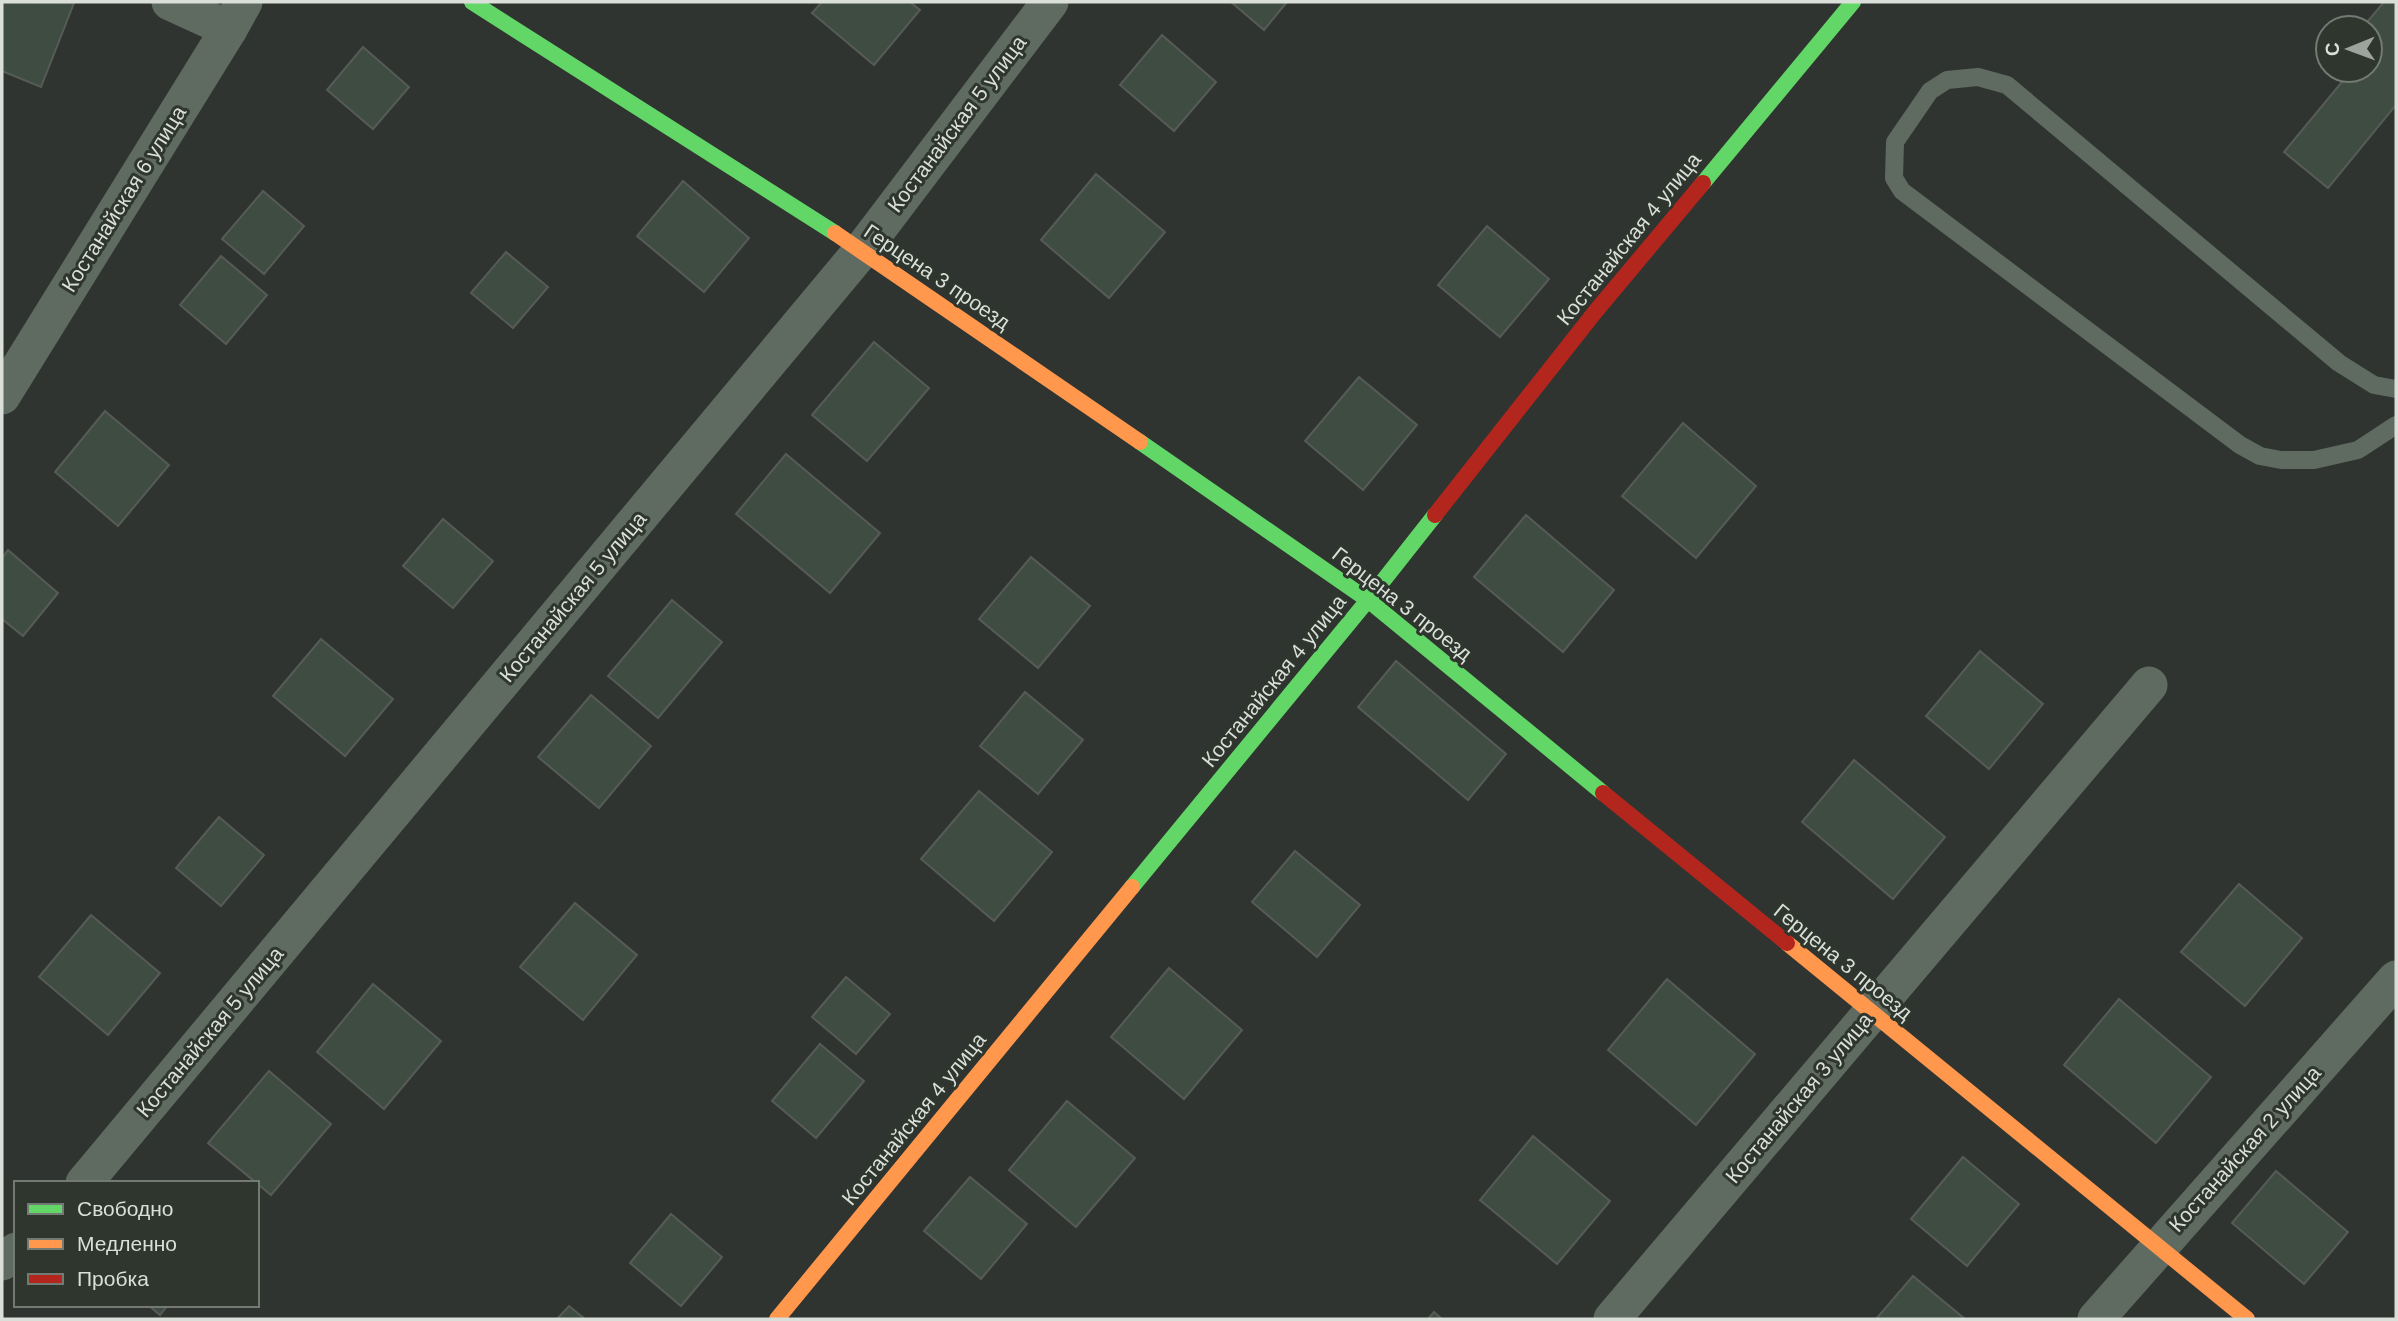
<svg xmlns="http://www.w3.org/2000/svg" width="2398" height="1321" font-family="Helvetica,sans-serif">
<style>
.building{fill:#3f4c41;stroke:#575b57;stroke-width:2}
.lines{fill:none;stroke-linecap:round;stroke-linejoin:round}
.lane{stroke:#5f6b60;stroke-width:18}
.street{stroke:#5f6b60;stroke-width:37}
.fast{stroke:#63d668;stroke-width:16}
.slow{stroke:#ff974d;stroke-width:16}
.jam{stroke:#b3261e;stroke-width:16}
.labels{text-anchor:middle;stroke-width:6;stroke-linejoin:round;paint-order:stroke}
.street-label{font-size:21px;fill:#dadfda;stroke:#2e362e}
</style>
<rect width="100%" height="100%" fill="#303430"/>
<g class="building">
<path d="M2 2 74 3 41 87 2 71Z"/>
<path d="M822 2H910L920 10 874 65 812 13Z"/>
<path d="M1231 2H1287L1264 30Z"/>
<path d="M2384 2H2396V105L2328 188 2284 152 2351 71 2350 70H2370V28H2362Z"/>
<path d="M1162 35 1216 82 1174 131 1120 85Z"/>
<path d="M363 47 409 87 373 129 327 90Z"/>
<path d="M1096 174 1165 232 1109 298 1041 240Z"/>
<path d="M683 181 749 238 704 292 637 236Z"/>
<path d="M263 191 304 226 264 274 222 239Z"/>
<path d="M1487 226 1549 279 1500 337 1438 285Z"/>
<path d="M506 252 548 287 513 328 471 293Z"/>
<path d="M221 256 267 295 226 344 180 305Z"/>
<path d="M874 342 929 388 867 461 812 415Z"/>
<path d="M1359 377 1417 425 1363 490 1305 441Z"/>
<path d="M105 411 169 465 118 526 55 472Z"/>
<path d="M1683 423 1756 486 1696 558 1622 496Z"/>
<path d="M786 454 880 533 830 593 736 514Z"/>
<path d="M1526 515 1614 590 1563 652 1474 577Z"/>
<path d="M443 519 493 561 453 608 403 566Z"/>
<path d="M8 550 58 593 23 636 2 619V558Z"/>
<path d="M1031 557 1090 606 1038 668 979 619Z"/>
<path d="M672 600 722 642 658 718 608 676Z"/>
<path d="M321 639 393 699 345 756 273 696Z"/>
<path d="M1980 651 2043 704 1989 769 1926 716Z"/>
<path d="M1396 661 1506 754 1468 800 1358 707Z"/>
<path d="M1025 692 1083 740 1038 794 980 746Z"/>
<path d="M591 695 651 746 599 808 538 757Z"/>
<path d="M1854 760 1945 837 1893 899 1802 822Z"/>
<path d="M979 791 1052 852 994 921 921 859Z"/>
<path d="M219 817 264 855 221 906 176 868Z"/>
<path d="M1295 851 1360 905 1317 957 1252 902Z"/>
<path d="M2239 884 2302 938 2245 1006 2181 952Z"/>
<path d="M575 903 637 955 583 1020 520 967Z"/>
<path d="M91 915 160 973 108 1035 39 977Z"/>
<path d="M1169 968 1242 1030 1184 1099 1111 1037Z"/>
<path d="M846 977 890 1014 856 1054 812 1017Z"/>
<path d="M1667 979 1755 1054 1696 1125 1608 1050Z"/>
<path d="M373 984 441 1041 384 1109 317 1052Z"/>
<path d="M2119 999 2211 1077 2156 1143 2064 1065Z"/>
<path d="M820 1044 864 1081 816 1138 772 1101Z"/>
<path d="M269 1071 331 1124 271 1195 208 1143Z"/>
<path d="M1067 1101 1135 1158 1076 1227 1009 1170Z"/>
<path d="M1533 1136 1610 1201 1557 1264 1480 1200Z"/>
<path d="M1963 1157 2019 1204 1967 1266 1911 1219Z"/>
<path d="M2276 1171 2348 1232 2304 1284 2232 1223Z"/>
<path d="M970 1177 1027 1224 981 1279 924 1231Z"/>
<path d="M671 1214 722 1257 681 1306 630 1263Z"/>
<path d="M1913 1276 1965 1319H1876Z"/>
<path d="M148 1305H168L160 1315Z"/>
<path d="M569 1306 585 1319H557Z"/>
<path d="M1434 1312 1442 1319H1428Z"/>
</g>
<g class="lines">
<path class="lane" d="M2396 389 2374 385 2339 363 2007 85 1978 77 1947 80 1930 91 1895 142 1894 178 1902 191 2240 445 2260 456 2281 460H2314L2358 450 2396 425"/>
<g class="street">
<path d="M170 2 229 29"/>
<path d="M2 396 229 29 244 2"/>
<path d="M84 1183 862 250 1050 2"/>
<path d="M2 1262 16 1251"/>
<path d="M1612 1319 2149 685"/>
<path d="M2096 1319 2396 979"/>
</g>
<g class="fast">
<path d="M472 2 835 233"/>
<path d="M1703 183 1853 2"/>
<path d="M1140 442 1368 600 1603 793"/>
<path d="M1132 887 1368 600 1435 515"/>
</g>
<g class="slow">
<path d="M835 233 1140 442"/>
<path d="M1787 943 2247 1319"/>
<path d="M777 1319 1132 887"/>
</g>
<g class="jam">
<path d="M1435 515 1595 312 1703 183"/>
<path d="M1603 793 1787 943"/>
</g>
</g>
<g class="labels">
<g class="street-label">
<text transform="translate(957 124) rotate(-53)" y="7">Костанайская 5 улица</text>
<text transform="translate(124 199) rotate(-58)" y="7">Костанайская 6 улица</text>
<text transform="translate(1629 239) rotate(-51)" y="7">Костанайская 4 улица</text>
<text transform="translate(937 277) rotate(34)" y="7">Герцена 3 проезд</text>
<text transform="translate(573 597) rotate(-50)" y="7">Костанайская 5 улица</text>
<text transform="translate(1402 604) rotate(38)" y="7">Герцена 3 проезд</text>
<text transform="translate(1274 681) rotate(-51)" y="7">Костанайская 4 улица</text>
<text transform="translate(1843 962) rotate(39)" y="7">Герцена 3 проезд</text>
<text transform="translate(210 1032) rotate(-50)" y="7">Костанайская 5 улица</text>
<text transform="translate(1799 1098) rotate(-50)" y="7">Костанайская 3 улица</text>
<text transform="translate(914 1119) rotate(-51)" y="7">Костанайская 4 улица</text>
<text transform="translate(2245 1149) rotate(-48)" y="7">Костанайская 2 улица</text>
</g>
</g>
<rect width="2398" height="1321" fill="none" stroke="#dadfda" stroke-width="7"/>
<rect x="14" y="1181" width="245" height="126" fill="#2e362e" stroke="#737a73" stroke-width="2"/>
<rect x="28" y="1204" width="35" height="10" fill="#63d668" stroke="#737a73" stroke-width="2"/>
<text x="77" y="1216" font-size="21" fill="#dadfda">Свободно</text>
<rect x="28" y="1239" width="35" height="10" fill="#ff974d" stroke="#737a73" stroke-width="2"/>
<text x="77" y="1251" font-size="21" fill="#dadfda">Медленно</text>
<rect x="28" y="1274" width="35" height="10" fill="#b3261e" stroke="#737a73" stroke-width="2"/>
<text x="77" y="1286" font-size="21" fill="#dadfda">Пробка</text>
<g transform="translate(2349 49) rotate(269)"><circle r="33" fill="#2e362e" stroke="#737a73" stroke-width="2"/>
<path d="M0-5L12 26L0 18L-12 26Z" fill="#9ea39e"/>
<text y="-10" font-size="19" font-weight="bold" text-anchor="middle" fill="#dadfda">С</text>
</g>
</svg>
